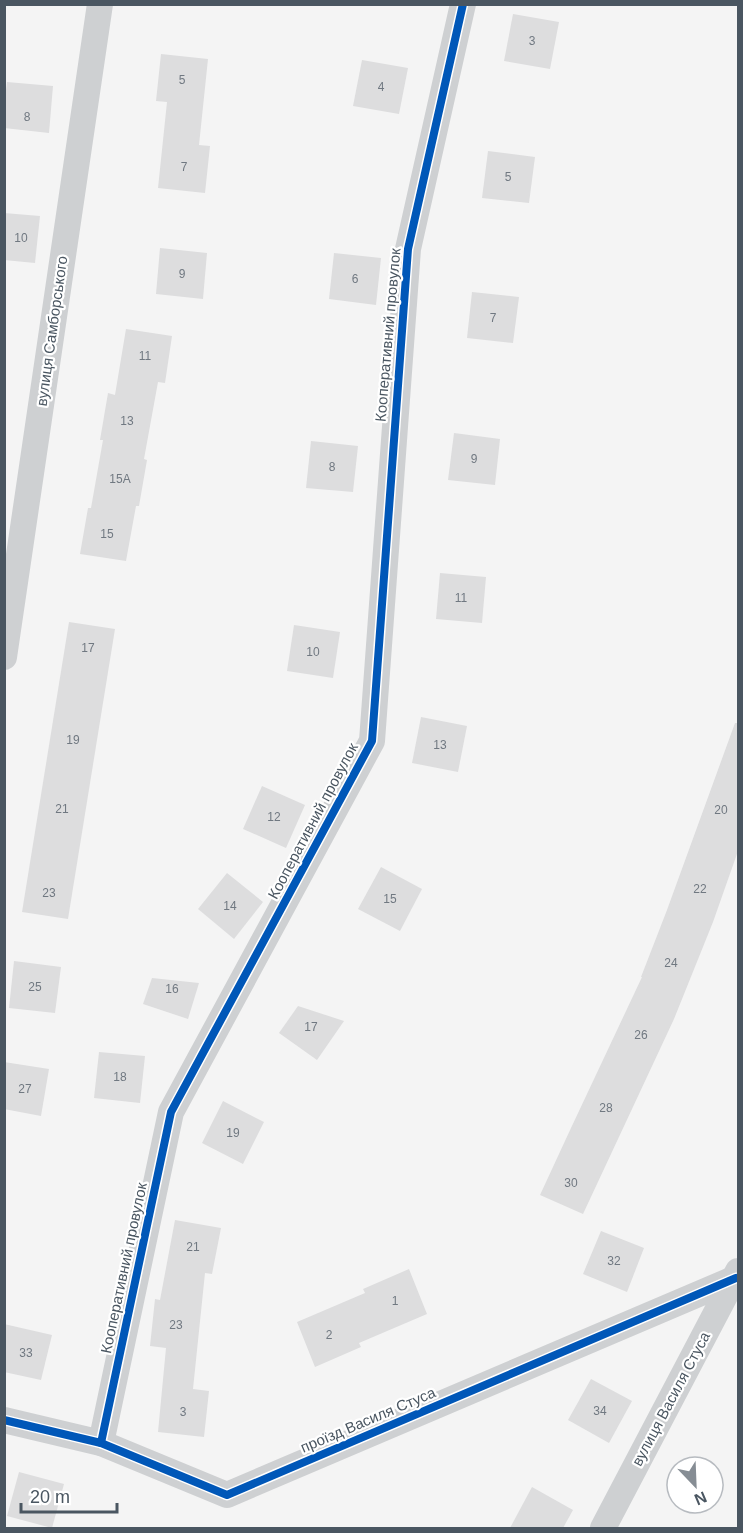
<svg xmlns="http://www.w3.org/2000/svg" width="743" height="1533" font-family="Arial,sans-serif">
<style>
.building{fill:#ddddde}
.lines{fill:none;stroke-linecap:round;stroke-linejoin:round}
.minor{stroke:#ced0d2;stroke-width:26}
.cycleway-casing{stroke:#fff;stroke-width:11}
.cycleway{stroke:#0057b8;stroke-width:8}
.labels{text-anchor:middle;stroke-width:4.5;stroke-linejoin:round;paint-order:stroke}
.number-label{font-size:12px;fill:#707881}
.street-label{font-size:15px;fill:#4a5661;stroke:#fff}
</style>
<rect width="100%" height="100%" fill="#f4f4f4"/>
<g class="building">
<path d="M513 14 559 22 550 69 504 61Z"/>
<path d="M161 54 208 59 199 145 210 146 205 193 158 188 167 102 156 101Z"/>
<path d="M362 60 408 68 399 114 353 106Z"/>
<path d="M7 82 53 86 49 133 4 128V105Z"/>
<path d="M488 151 535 157 529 203 482 198Z"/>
<path d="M4 213 40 216 35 263 4 260Z"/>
<path d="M160 248 207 253 203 299 156 294Z"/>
<path d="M334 253 381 258 376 305 329 299Z"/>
<path d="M472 292 519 297 513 343 467 338Z"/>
<path d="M126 329 172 336 165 383 158 382 144 459 147 460 139 506H136L126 561 80 554 88 508H91L103 440H100L108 393 115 395Z"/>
<path d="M454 433 500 439 495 485 448 480Z"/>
<path d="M311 441 358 446 353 492 306 488Z"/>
<path d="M440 573 486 577 482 623 436 619Z"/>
<path d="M69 622 115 629 68 919 22 912Z"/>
<path d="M294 625 340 632 333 678 287 671Z"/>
<path d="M421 717 467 726 458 772 412 763Z"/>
<path d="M735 723H738V851L713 922 674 1019 583 1214 540 1195 571 1128 642 977H641L667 910Z"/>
<path d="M262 786 305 805 286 848 243 829Z"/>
<path d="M381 867 422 889 400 931 358 909Z"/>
<path d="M227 873 263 902 234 939 198 909Z"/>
<path d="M14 961 61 967 55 1013 9 1008Z"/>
<path d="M152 978 199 983 188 1019 143 1004Z"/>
<path d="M298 1006 344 1021 317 1060 279 1033Z"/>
<path d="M99 1052 145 1056 140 1103 94 1098Z"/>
<path d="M4 1062 49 1069 41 1116 4 1109Z"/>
<path d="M223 1101 264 1122 243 1164 202 1143Z"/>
<path d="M175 1220 221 1228 212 1274 205 1273 193 1389 209 1391 204 1437 158 1432 166 1348 150 1346 155 1299 160 1300Z"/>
<path d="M601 1231 644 1248 627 1292 583 1274Z"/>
<path d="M409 1269 427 1314 359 1343 361 1347 315 1367 297 1322 365 1293 363 1289Z"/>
<path d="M4 1324 52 1335 41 1380 4 1372Z"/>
<path d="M591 1379 632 1401 609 1443 568 1420Z"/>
<path d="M19 1472 64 1484 52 1528 7 1516Z"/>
<path d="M532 1487 573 1510 563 1528H510Z"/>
</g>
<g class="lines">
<g class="minor">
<path d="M4 657 100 4"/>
<path d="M4 1420 101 1443 227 1495 736 1278"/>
<path d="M101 1443 171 1112 372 741 408 249 463 4"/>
<path d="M603 1528 738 1271"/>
</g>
<defs>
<g id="cycleway">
<path d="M4 1420 101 1443 227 1495 736 1278"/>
<path d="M101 1443 171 1112 372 741 408 249 463 4"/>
</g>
</defs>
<use href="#cycleway" class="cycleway-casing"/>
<use href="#cycleway" class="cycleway"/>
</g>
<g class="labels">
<g class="number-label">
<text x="532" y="45">3</text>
<text x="182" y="84">5</text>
<text x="381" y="91">4</text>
<text x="27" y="121">8</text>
<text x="184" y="171">7</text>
<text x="508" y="181">5</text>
<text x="21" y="242">10</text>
<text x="182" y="278">9</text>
<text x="355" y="283">6</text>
<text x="493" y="322">7</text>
<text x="145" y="360">11</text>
<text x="127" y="425">13</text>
<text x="474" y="463">9</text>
<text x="332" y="471">8</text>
<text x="120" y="483">15А</text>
<text x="107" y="538">15</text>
<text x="461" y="602">11</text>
<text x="88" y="652">17</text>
<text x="313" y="656">10</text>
<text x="73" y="744">19</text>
<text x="440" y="749">13</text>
<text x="62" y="813">21</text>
<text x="721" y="814">20</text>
<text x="274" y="821">12</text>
<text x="700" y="893">22</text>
<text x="49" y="897">23</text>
<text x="390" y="903">15</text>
<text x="230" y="910">14</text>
<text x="671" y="967">24</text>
<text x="35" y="991">25</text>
<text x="172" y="993">16</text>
<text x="311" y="1031">17</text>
<text x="641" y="1039">26</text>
<text x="120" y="1081">18</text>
<text x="25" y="1093">27</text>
<text x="606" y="1112">28</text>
<text x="233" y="1137">19</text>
<text x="571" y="1187">30</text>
<text x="193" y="1251">21</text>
<text x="614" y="1265">32</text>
<text x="395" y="1305">1</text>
<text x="176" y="1329">23</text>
<text x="329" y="1339">2</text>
<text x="26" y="1357">33</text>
<text x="600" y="1415">34</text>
<text x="183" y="1416">3</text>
</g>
<g class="street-label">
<text transform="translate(52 331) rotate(-82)" y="5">вулиця Самборського</text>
<text transform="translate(388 335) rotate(-85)" y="5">Кооперативний провулок</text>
<text transform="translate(313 821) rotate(-62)" y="5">Кооперативний провулок</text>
<text transform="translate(124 1268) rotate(-78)" y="5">Кооперативний провулок</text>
<text transform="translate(671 1399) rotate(-62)" y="5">вулиця Василя Стуса</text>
<text transform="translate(368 1420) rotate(-23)" y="5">проїзд Василя Стуса</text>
</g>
</g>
<rect width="743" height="1533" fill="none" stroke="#4a5661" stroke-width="12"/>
<g transform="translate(695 1485) rotate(157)"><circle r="28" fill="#ffffff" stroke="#b7bbc0" stroke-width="1.5"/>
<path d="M0-4.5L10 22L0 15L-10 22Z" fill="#868d94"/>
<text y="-9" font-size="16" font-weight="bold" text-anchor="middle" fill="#4a5661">N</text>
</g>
<path d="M21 1503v9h96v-9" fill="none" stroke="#4a5661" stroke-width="3"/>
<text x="30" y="1503" font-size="18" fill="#4a5661" stroke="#ffffff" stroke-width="4.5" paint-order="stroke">20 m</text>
</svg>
